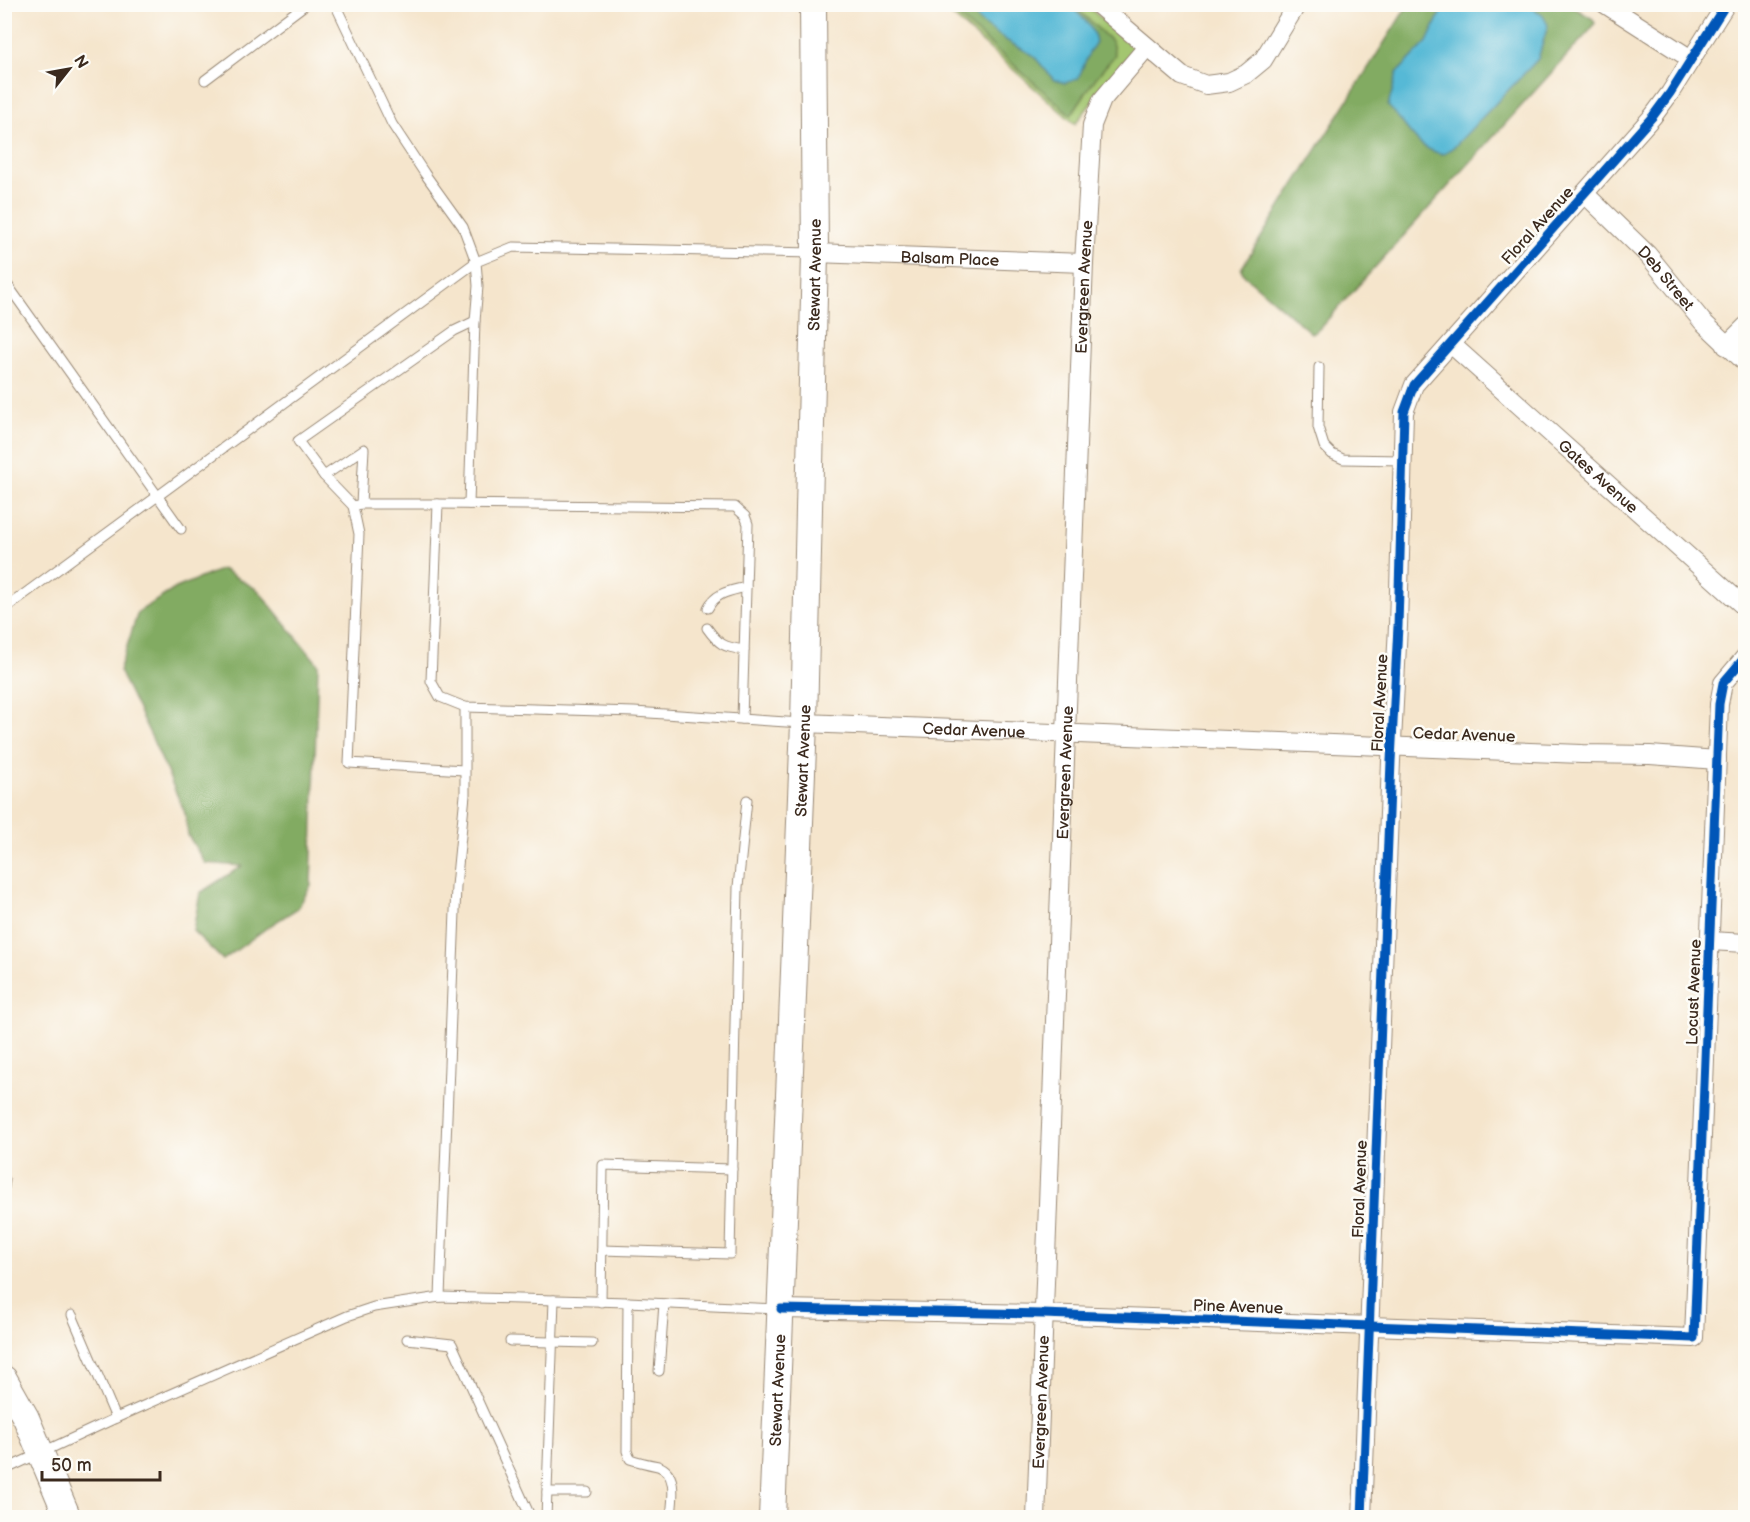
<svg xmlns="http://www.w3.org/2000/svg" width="1750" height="1522" font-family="'Balsamiq Sans',sans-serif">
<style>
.green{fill:#a3c66f;stroke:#6f7846;stroke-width:1.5}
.forest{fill:#82ab62;stroke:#5e6a40;stroke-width:1.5}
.water{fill:#57b9d6;stroke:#49727a;stroke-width:1.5}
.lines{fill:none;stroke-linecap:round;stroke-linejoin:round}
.lane-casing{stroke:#988875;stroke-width:11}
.street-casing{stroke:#988875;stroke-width:20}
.secondary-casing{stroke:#988875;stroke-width:28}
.lane{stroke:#fff;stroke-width:9}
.street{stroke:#fff;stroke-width:18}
.secondary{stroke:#fff;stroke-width:26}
.cycleway-casing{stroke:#fdfcf7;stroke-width:13}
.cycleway{stroke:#0057b8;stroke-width:9}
.labels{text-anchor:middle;stroke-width:5;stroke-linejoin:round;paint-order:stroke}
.street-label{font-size:16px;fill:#3b2a1e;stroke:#fdfcf7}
</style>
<rect width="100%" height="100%" fill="#fdfcf7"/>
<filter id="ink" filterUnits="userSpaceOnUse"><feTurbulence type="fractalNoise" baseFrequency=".0167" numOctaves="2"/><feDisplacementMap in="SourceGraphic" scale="12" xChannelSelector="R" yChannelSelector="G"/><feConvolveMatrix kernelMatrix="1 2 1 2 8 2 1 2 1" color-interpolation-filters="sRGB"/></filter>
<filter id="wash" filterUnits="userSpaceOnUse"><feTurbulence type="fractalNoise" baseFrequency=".008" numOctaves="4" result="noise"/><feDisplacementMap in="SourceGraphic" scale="24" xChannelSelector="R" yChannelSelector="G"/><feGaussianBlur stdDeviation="1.35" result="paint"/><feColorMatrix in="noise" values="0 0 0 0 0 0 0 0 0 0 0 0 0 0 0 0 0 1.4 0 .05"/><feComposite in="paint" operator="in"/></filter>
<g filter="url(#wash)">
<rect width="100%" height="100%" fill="#f5e5cc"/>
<path class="green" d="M940 5H1086L1135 48 1075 124Z"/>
<g class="forest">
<path d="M945 5H1073L1112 42 1115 55 1095 79 1071 115Z"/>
<path d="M1408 5H1570L1593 19 1595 23 1592 28 1319 329 1314 333H1311L1244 275 1241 269Z"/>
<path d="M222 569 258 590 318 664 311 885 298 908 268 927 223 960 193 931 200 893 242 866 205 863 188 835 185 813 152 738 119 671 138 612 176 588Z"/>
</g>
<g class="water">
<path d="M964 5H1069C1080 15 1094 27 1096 42L1089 53 1078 79 1065 83 1054 80 1033 55 1009 42 982 23Z"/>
<path d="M1444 5H1528L1542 14 1548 25 1538 59 1456 145 1444 154C1416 151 1406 123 1388 106L1397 73 1427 42Z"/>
</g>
</g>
<g filter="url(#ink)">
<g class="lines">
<defs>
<g id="lane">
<path d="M335 4 392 124 425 174 463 227 476 262 478 286 475 321 469 504"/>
<path d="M205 80 306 4"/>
<path d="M4 280 181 529"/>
<path d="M1319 367 1318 427 1324 446 1332 454 1343 459 1403 460"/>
<path d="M324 476 364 449 361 504"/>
<path d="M438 504 431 681 440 697 465 707 634 712 802 723"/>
<path d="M353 506 324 476 298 441 454 331 475 321"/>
<path d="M708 608C716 592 731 591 746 587"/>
<path d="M4 609 476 262 513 247 813 253"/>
<path d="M707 628C719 645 724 647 744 650"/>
<path d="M464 770 349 763 359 534 353 506 361 504H438L735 507 745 516 748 524 742 719"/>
<path d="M4 1187 5 1180"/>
<path d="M602 1250 730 1254 738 887 747 800"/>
<path d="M440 1297 456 886 465 795V707"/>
<path d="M601 1302 603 1165 732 1169"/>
<path d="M628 1302 627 1451 630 1459C639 1462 648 1464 658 1466 679 1473 672 1501 671 1518"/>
<path d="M72 1315 116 1418"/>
<path d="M407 1339 452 1344 531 1518"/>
<path d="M510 1341 592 1343"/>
<path d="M659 1371 664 1304"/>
<path d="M4 1470 116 1418 347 1316 374 1307 440 1297 628 1302 778 1309"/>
<path d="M547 1492H587"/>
<path d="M546 1518 554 1300"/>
</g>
<g id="street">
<path d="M1097 4 1182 76 1206 85 1229 82 1246 74 1263 60 1297 4"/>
<path d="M1605 4 1691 59"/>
<path id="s1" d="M1585 194 1648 255 1702 321 1746 363"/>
<path id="s2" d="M815 253 1084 263"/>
<path id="s3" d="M1451 344 1746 608"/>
<path d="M1726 346 1746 326"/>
<path id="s4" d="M804 723 1582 754 1650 755 1717 760"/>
<path d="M1710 941 1746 943"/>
<path d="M781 1309 1043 1314 1694 1338 1719 704 1723 683 1746 656"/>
<path id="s5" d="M1036 1518 1084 263 1092 125 1102 100 1147 47"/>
<path d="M1362 1518 1391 761 1398 626 1404 412 1414 385 1653 116 1670 93 1726 4"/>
</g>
<g id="secondary">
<path d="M4 1379 26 1418 68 1518"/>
<path id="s6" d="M772 1518 804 723 815 253 813 4"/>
</g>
</defs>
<use href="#lane" class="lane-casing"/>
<use href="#street" class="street-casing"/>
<use href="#secondary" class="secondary-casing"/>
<use href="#lane" class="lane"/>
<use href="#street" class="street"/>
<use href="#secondary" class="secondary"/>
<defs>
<g id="cycleway">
<path d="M781 1309 1043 1314 1694 1338 1719 704 1723 683 1746 656"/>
<path d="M1362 1518 1391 761 1398 626 1404 412 1414 385 1653 116 1670 93 1726 4"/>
</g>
</defs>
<use href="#cycleway" class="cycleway-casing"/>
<use href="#cycleway" class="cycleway"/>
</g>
</g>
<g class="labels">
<g class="street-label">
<text transform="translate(1537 225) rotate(-48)" y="6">Floral Avenue</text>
<text dy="6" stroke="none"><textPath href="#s2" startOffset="135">Balsam Place</textPath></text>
<text dy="6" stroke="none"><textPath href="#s6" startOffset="1244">Stewart Avenue</textPath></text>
<text dy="6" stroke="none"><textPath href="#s1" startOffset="117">Deb Street</textPath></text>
<text dy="6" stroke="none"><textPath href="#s5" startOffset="1232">Evergreen Avenue</textPath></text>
<text dy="6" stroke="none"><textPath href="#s3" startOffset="198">Gates Avenue</textPath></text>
<text transform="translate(1379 703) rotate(-87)" y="6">Floral Avenue</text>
<text dy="6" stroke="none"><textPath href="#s4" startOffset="170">Cedar Avenue</textPath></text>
<text transform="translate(1464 734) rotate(2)" y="6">Cedar Avenue</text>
<text dy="6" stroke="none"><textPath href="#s6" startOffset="758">Stewart Avenue</textPath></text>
<text dy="6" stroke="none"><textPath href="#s5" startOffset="746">Evergreen Avenue</textPath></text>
<text transform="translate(1693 992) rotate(-88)" y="6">Locust Avenue</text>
<text transform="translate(1359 1189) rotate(-88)" y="6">Floral Avenue</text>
<text transform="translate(1238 1306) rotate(2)" y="6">Pine Avenue</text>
<text dy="6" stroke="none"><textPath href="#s6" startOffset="128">Stewart Avenue</textPath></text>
<text dy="6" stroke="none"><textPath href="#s5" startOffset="116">Evergreen Avenue</textPath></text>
</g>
</g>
<rect width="1750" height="1522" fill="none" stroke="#fdfcf7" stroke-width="24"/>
<g transform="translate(69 69) rotate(59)" stroke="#fdfcf7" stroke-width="4.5" paint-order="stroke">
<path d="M0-4.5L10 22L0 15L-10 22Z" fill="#3b2a1e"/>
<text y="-9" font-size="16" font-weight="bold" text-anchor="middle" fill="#3b2a1e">N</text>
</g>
<path d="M42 1471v9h118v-9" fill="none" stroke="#3b2a1e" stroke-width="3"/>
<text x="51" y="1471" font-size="18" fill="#3b2a1e" stroke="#fdfcf7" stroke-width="4.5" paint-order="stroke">50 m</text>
</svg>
